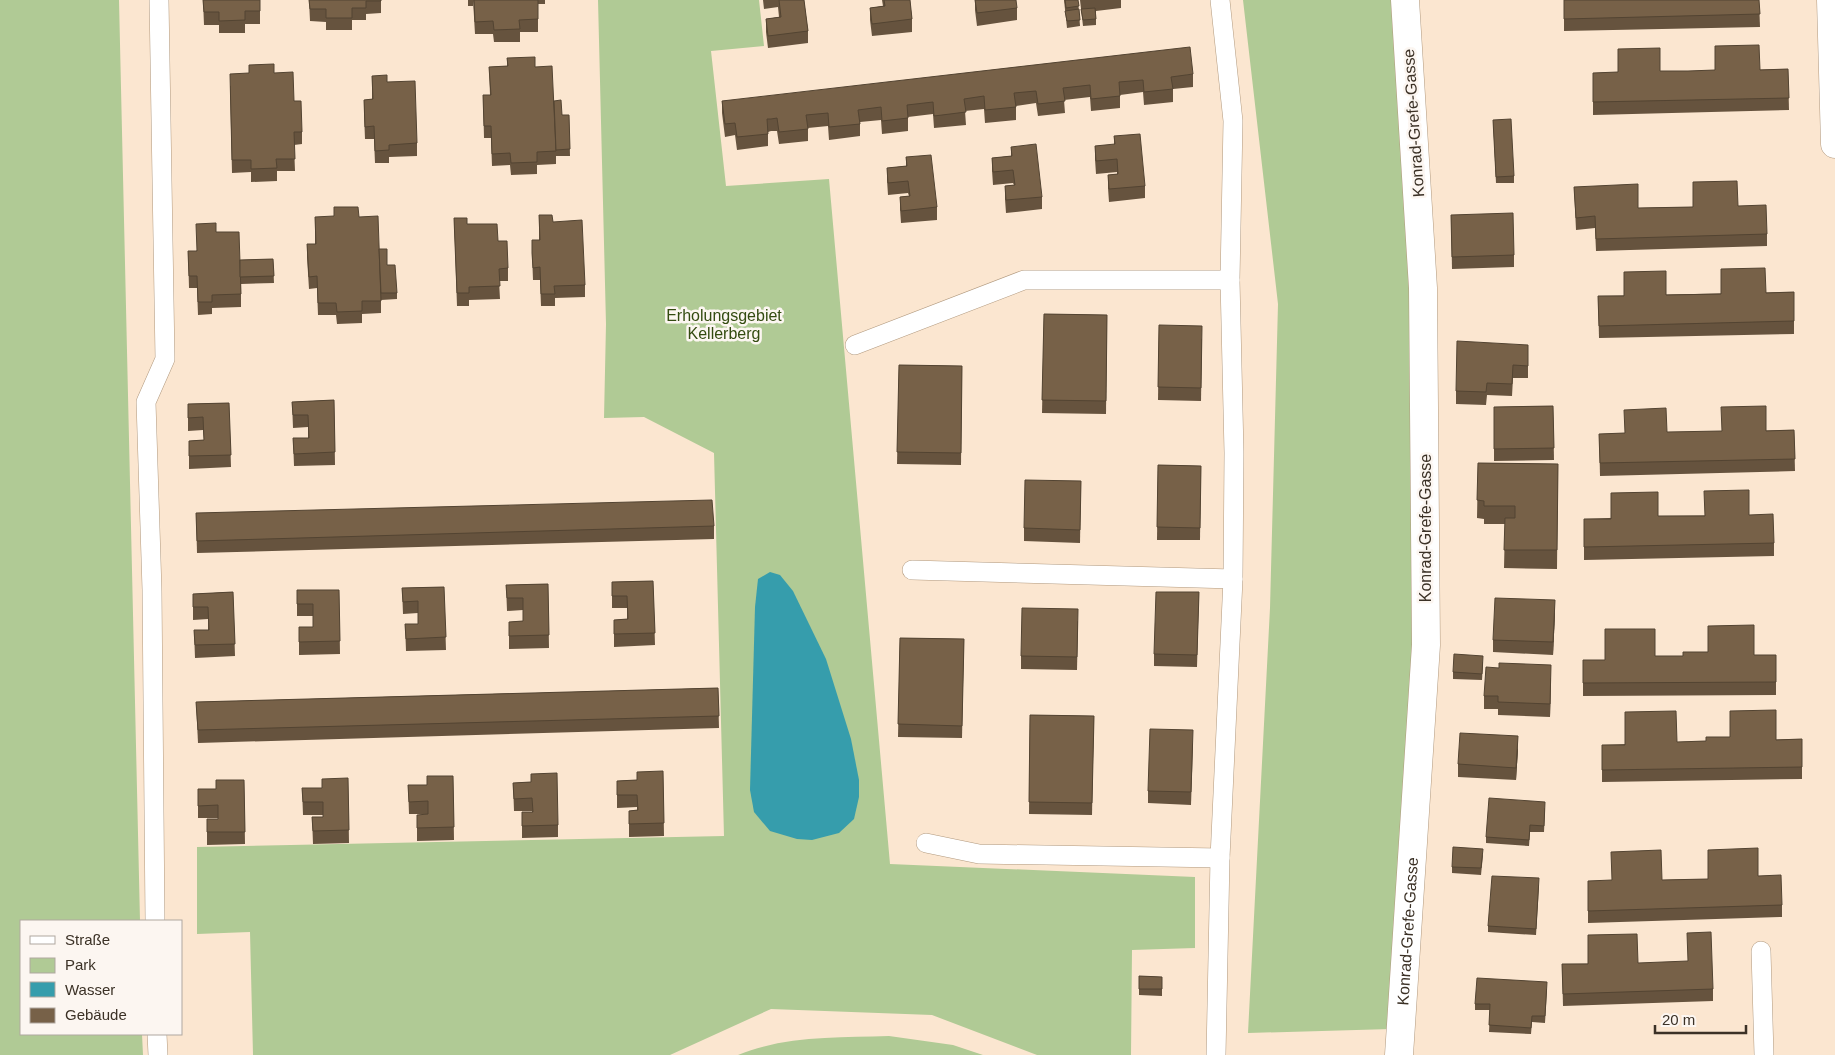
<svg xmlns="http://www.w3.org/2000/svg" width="1835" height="1055" font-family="Helvetica,sans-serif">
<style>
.green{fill:#b0ca95}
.water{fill:#369dac}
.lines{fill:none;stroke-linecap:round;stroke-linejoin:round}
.service-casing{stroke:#b1997e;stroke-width:20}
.minor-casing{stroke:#b1997e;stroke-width:29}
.service{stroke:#fff;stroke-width:19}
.minor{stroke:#fff;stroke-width:28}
.wall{fill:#66533e}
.shaded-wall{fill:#534432}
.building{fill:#776148;stroke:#534432}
.labels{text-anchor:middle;stroke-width:5;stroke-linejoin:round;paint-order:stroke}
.street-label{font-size:16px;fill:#3b3126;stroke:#fcf6f1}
.park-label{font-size:16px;fill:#334b10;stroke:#fcf6f1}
</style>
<rect width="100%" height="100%" fill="#fbe6d0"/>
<g class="green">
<path d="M0 0H119L140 921H21V1034H142L143 1055H0Z"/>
<path d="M598 0H759L764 46 711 51 726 186 829 179 890 864 1195 877V948L1132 950 1131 1055H1037L932 1015 771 1009 670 1055H253L250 932 197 934V847L724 836 714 453 644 417 604 418 606 324Z"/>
<path d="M1243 0H1393L1416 338 1415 599 1391 1029 1248 1033 1270 608 1278 304Z"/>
<path d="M889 1036 953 1045 983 1055H738C787 1035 837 1038 889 1036Z"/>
</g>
<path class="water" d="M770 572 780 575 793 591 826 659 851 739 859 780V797L854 819 839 833 812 840 797 839 770 831 754 812 750 790 755 607 758 579Z"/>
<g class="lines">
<defs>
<g id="service">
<path d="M855 345 1024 280H1230"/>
<path d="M912 570 1233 579"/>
<path d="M926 843 979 854 1220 858"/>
<path d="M155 921 152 590 146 402 165 359 159 0"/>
<path d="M1761 951 1764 1055"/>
<path d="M157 1034 158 1055"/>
<path d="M1216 1055 1220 858 1233 579 1234 453 1230 280 1233 121 1220 0"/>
</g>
<g id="minor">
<path d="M1831 0 1835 144"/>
<path id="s1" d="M1399 1055 1426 645 1423 288 1405 0"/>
</g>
</defs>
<use href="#service" class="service-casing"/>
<use href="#minor" class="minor-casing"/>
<use href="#service" class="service"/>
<use href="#minor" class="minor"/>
</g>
<g class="wall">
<path d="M203 0H260V24H245V33H219V25H204Z"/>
<path d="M309 0H381V13L366 14V20H352V30H326V22L310 21Z"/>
<rect x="468" y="0" width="5" height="6"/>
<path d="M473 0H545V4H538V32H520V42H494L493 34H475Z"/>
<path d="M763 0H804L808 31V43L768 48 766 32V19L779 17 778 7 764 9Z"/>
<path d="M882 0H910L912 19V32L872 36 870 20V8L883 6Z"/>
<path d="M975 0 1017 8V20L977 26 975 10Z"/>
<path d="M1064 0H1078L1080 26 1067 28Z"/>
<path d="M1080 0H1121V8L1096 11V25L1083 26Z"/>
<path d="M1564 0H1759L1760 27 1564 31Z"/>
<path d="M507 58 535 67 562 115H569L570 156H556V164L537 165V174L511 175 510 165 492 166 491 138H484L483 95H490L489 67 507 66Z"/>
<path d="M1788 69 1789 110 1593 115V73Z"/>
<path d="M274 73 294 101 302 132V144L294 145 295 171H277V181L251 182V172L232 173 230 86Z"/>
<path d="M1193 74V87L1173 89V102L1144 105 1143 92 1120 95V108L1091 111 1090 97 1064 100 1065 113 1038 116 1036 103 1016 106V120L985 123 984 109 965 111 966 125 934 128 933 114 908 117V131L882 134 881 120 860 122V136L829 140 828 126 808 128V141L779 144 777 131H771L768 132V146L737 150 735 135 725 137 722 113V101Z"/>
<path d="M372 76 387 82 417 143V156L389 157V163H375L374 139H365L364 113V100L372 99Z"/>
<path d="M1493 120 1514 176V183H1496Z"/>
<path d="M1114 136 1145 186V198L1109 202 1108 188V175L1117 174V172L1096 174 1095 159V146L1114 145Z"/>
<path d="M1011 147 1042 197V209L1006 213 1005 199V186L1014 185 1013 183 993 185 992 170V158L1011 156Z"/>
<path d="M906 157 937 207V220L901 223 900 209V197L909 196 908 193 888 195 887 180V168L906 166Z"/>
<path d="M1574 187 1638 208 1738 206 1767 234V246L1596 251 1595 228 1576 230Z"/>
<path d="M539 215 553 222 585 285V297L555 298V306H541L540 280H533L532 253 539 240Z"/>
<path d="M1451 215 1514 255V267L1452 269Z"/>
<path d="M315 217H359L379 249 387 265 397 293V299L381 300V313L362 314V323L337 324 336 315H318L317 288 309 289 307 257V244H315Z"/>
<path d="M454 218 498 241 508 268V281H499L500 299 469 300V306H457Z"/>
<path d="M216 232 240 260 273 259 274 283 241 284V307L212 308V314L198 315 197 288H189L188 251H196Z"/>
<path d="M1794 292V334L1599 338 1598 296Z"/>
<path d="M1044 314 1107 315 1106 414 1042 413Z"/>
<path d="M1159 325 1202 339 1201 401 1158 400Z"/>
<path d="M1528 357V378H1513L1512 396 1487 395 1486 405 1456 404V391Z"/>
<path d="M899 365 962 366 961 465 897 464Z"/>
<path d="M334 400 335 465 294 466 293 438H308V427L293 428 292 402Z"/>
<path d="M229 403 231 467 189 469V441L204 440 203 430 188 431V404Z"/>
<path d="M1553 406 1554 460 1494 461V407Z"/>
<path d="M1794 430 1795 471 1600 476 1599 434Z"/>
<path d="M1478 463 1558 464 1557 569 1504 568 1505 524H1484V519L1477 518Z"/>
<path d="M1158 465 1201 466 1200 540H1157Z"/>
<path d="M1081 481 1080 543 1024 541V528Z"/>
<path d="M196 513 714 526V539L197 553Z"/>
<path d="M1749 515 1774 543V556L1584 560V519L1658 516Z"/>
<path d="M653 581 655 645 614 647V620L627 619V608H612V582Z"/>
<path d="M548 584 549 648 509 649V622L523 621V610L507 611 506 585Z"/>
<path d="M444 587 446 650 406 651 405 624H418V613L403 614 402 588Z"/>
<path d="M297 590H339L340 654 299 655V627H313V616H297Z"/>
<path d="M233 592 235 656 195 658 194 630H208V619L193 620V594Z"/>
<path d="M1199 592 1197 667 1154 666V654Z"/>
<path d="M1555 613 1553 655 1493 652V640Z"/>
<path d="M1078 621 1077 670 1021 669V656Z"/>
<path d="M900 638 964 639 962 738 898 737Z"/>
<path d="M1708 652 1754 655H1776V695L1583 696V660H1605L1655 656H1683Z"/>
<path d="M1483 662 1482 680 1453 679V672Z"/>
<path d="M1551 678 1550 717 1498 715V709H1484V696Z"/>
<path d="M718 688 719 728 198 743 196 702Z"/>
<path d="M1030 715 1094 716 1092 815 1029 814Z"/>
<path d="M1802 739V779L1602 782V745L1677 742Z"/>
<path d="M1193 743 1191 805 1148 803V791Z"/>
<path d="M1518 749 1516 780 1458 777V764Z"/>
<path d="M663 771 664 836 629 837V811L637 810V807L617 808V781L637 780Z"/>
<path d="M453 776 454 840 417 841V815L428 814H409L408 785H427Z"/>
<path d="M348 778 349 843 313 844 312 817H323V815H303L302 788H322Z"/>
<path d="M244 780 245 844 207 845V819H218V818H198V789H216Z"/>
<path d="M531 782 558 825V837L522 838V812H532V811H514L513 783Z"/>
<path d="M1545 808 1544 832H1530L1529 846 1486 843V837Z"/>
<path d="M1483 855 1481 875 1452 873V867Z"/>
<path d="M1708 879 1782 905V917L1588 923V893L1662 880Z"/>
<path d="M1539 885 1536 935 1488 932V926Z"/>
<path d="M1638 963 1713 989V1001L1563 1006 1562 964Z"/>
<path d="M1139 976 1162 977V996L1139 995Z"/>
<path d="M1547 989 1545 1023 1532 1022 1531 1034 1489 1032 1490 1010H1475V1004Z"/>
</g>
<g class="shaded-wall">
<path d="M1555 600V613L1553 655V642Z"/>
<path d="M1551 665V678L1550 717V704Z"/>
<path d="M1518 736V749L1516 780V768Z"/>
</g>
<g class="building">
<path d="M203 0H260V11H245V20L219 21V12H204Z"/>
<path d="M309 0H381V1H366V8H352V18H326V9H310Z"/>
<path d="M474 0H538V19L519 20 520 29 494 30 493 21 475 22Z"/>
<path d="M779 0H804L808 31 768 36 766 19 781 17Z"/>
<path d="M884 0H910L912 19 872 24 870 8 885 6Z"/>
<path d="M975 0H1016L1017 8 977 13Z"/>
<path d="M1065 0H1078L1079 6 1066 8Z"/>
<path d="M1564 0H1759L1760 14 1564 19Z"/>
<path d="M1095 8 1096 19 1083 20 1081 9Z"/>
<path d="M1079 9 1080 20 1067 21 1065 11Z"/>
<path d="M1759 45 1760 70 1788 69 1789 98 1593 102V73L1618 72V49L1660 48V71H1688L1715 70V46Z"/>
<path d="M1190 47 1193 74 1171 77 1173 89 1144 92 1143 80 1119 82 1120 96 1091 99 1090 85 1063 88 1065 101 1038 104 1036 91 1014 93 1016 107 985 110 984 96 964 99 966 112 934 116 933 102 907 105 908 118 882 121 881 107 858 110 860 124 829 127 828 113 806 115 808 129 779 132 777 118 771 119H767L768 134 737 137 735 123 725 124 722 101Z"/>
<path d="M535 57V67L552 66 556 151 537 152V162L511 163 510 153 492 154 491 126H484L483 95H491L489 67 508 66 507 58Z"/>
<path d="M274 64V73L293 72 294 101H301L302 132H294L295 159H276L277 168 251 169V160H232L230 74 249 73V65Z"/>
<path d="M387 75V82L415 81 417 143 389 145V150L375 151 374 126 365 127 364 100 373 99 372 76Z"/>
<path d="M561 100 562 115H569L570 149 556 150 554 101Z"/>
<path d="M1511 119 1514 176 1496 177 1493 120Z"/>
<path d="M1140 134 1145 186 1109 189 1108 175 1118 174 1117 159 1096 161 1095 146 1115 144 1114 136Z"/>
<path d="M1036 144 1042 197 1006 200 1005 186 1015 185 1013 170 993 172 992 158 1012 156 1011 147Z"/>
<path d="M931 155 937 207 901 211 900 197 910 196 908 181 888 183 887 168 907 166 906 157Z"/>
<path d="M1737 181 1738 206 1766 205 1767 234 1596 239 1595 216 1576 218 1574 187 1638 184V208L1693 207V182Z"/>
<path d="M334 207H358L359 217 378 216 381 301H362V311L337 312 336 303H318L317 276 309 277 307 244H316L315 217 334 216Z"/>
<path d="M1513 213 1514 255 1452 257 1451 215Z"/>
<path d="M539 215H552L553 222 582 220 585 285 554 286 555 294H541L540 267 533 268 532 253V240H540Z"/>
<path d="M454 218H467V224H497L498 241H507L508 268 499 269 500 286 469 287V293H457Z"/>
<path d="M216 223V232H239L241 294 212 295V302H198L197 276H189L188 251H197L196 224Z"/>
<path d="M379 249H387V265H395L397 293H381Z"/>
<path d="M273 259 274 276 240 277V260Z"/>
<path d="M1765 268 1766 293 1794 292V321L1599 326 1598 296H1624V272L1666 271V295L1721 294V269Z"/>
<path d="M1044 314 1107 315 1106 401 1042 400Z"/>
<path d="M1159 325 1202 326 1201 388 1158 387Z"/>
<path d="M1457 341 1528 345V366L1513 365 1512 384 1487 383 1486 392 1456 391Z"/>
<path d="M899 365 962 366 961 453 897 452Z"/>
<path d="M334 400 335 452 294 454 293 438H309L308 415H293L292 402Z"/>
<path d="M229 403 231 455 189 456V441L204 440 203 417 188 418V404Z"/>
<path d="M1553 406 1554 448 1494 449V407Z"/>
<path d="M1766 406V431L1794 430 1795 459 1600 463 1599 434 1625 433 1624 410 1666 408 1667 432 1722 431 1721 407Z"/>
<path d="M1478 463 1558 464 1557 550H1504L1505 518H1515V506H1484V501L1477 500Z"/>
<path d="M1158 465 1201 466 1200 528 1157 527Z"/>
<path d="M1025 480 1081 481 1080 530 1024 528Z"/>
<path d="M1749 490V515L1773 514 1774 543 1584 547V519H1611V493L1658 492V516H1705L1704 491Z"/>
<path d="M712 500 714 526 197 541 196 513Z"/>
<path d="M653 581 655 633 614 634V620L628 619 627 596H612V582Z"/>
<path d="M548 584 549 635 509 636V622L523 621V598H507L506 585Z"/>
<path d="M444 587 446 637 406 639 405 624H418V601L403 602 402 588Z"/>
<path d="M297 590H339L340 641 299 642V627H313V604H297Z"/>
<path d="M233 592 235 644 195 645 194 630H209L208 607H193V594Z"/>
<path d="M1156 592H1199L1197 655 1154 654Z"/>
<path d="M1495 598 1555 600 1553 642 1493 640Z"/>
<path d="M1022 608 1078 609 1077 657 1021 656Z"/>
<path d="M1754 625V655H1776V682L1583 683V660H1605V629H1655V656H1683V652H1708V626Z"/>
<path d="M900 638 964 639 962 726 898 724Z"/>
<path d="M1454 654 1483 656 1482 674 1453 672Z"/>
<path d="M1499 663 1551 665 1550 704 1498 702V696H1484L1486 667 1499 668Z"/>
<path d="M718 688 719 716 198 730 196 702Z"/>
<path d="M1776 710V740L1802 739V767L1602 770V745H1625V712L1676 711 1677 742 1706 741V737H1730V711Z"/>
<path d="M1030 715 1094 716 1092 803 1029 802Z"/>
<path d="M1150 729 1193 730 1191 792 1148 791Z"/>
<path d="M1460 733 1518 736 1516 768 1458 764Z"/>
<path d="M663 771 664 823 629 824V811L638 810 637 795H617V781L637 780V772Z"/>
<path d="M557 773 558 825 522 826V812H533L532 798 514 799 513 783 531 782V774Z"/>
<path d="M427 776H453L454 827 417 828V815L428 814V801L409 802 408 785H427Z"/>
<path d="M348 778 349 830 313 831 312 817H323V802H303L302 788H322V779Z"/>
<path d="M216 780H244L245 832H207V819H218V805L198 806V789H216Z"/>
<path d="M1489 798 1545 802 1544 826 1530 825 1529 840 1486 837Z"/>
<path d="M1453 847 1483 849 1481 868 1452 867Z"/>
<path d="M1758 848V876L1781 875 1782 905 1588 911V881L1612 880 1611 852 1661 850 1662 880 1708 879V850Z"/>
<path d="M1492 876 1539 878 1536 929 1488 926Z"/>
<path d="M1711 932 1713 989 1563 994 1562 964H1588V935L1637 934 1638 963 1688 961 1687 933Z"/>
<path d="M1139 976 1162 977V989H1139Z"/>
<path d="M1477 978 1547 982 1545 1016H1532L1531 1028 1489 1025 1490 1004H1475Z"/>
</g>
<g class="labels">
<g class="street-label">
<text transform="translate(1413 123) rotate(-94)" y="6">Konrad-Grefe-Gasse</text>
<text transform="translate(1425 528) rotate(-90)" y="6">Konrad-Grefe-Gasse</text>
<text dy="6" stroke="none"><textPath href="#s1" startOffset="124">Konrad-Grefe-Gasse</textPath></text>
</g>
<g class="park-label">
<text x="724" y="321">Erholungsgebiet<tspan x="724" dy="18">Kellerberg</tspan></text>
</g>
</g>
<rect x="20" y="920" width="162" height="115" fill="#fcf6f1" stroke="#afa7a0"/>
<rect x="30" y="936" width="25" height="8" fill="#ffffff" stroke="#afa7a0"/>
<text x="65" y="945" font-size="15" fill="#3b3126">Straße</text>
<rect x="30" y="958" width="25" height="15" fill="#b0ca95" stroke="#afa7a0"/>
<text x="65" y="970" font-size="15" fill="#3b3126">Park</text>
<rect x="30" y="982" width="25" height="15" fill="#369dac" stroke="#afa7a0"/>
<text x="65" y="995" font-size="15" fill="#3b3126">Wasser</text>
<rect x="30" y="1008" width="25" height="15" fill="#776148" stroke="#afa7a0"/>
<text x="65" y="1020" font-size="15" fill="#3b3126">Gebäude</text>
<path d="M1655 1025v8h91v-8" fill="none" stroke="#3b3126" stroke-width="2.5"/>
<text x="1662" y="1025" font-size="15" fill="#3b3126" stroke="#fcf6f1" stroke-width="4" paint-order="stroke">20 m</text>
</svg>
